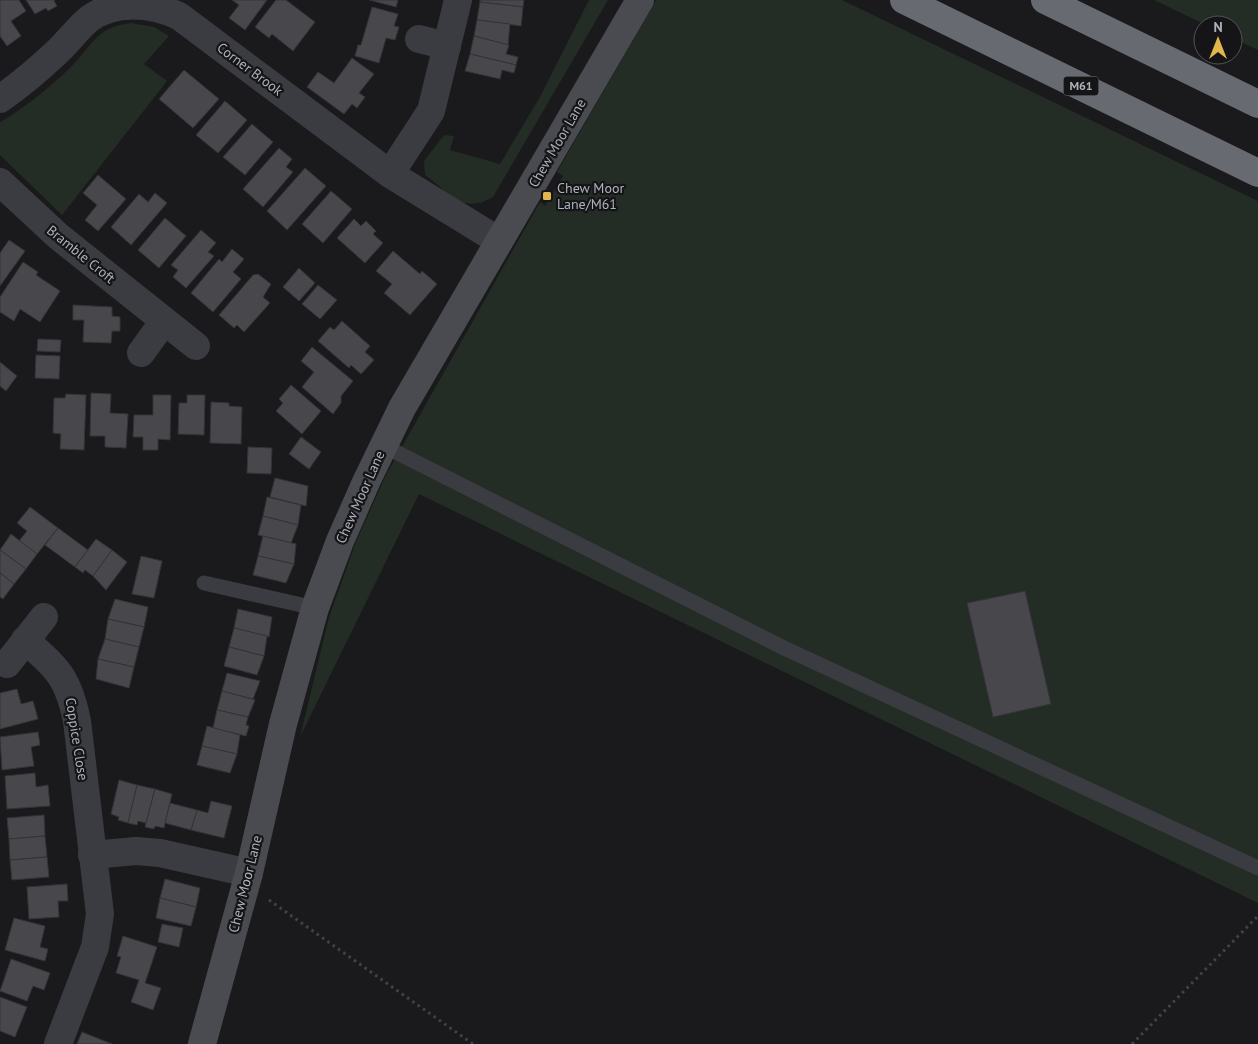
<svg xmlns="http://www.w3.org/2000/svg" width="1258" height="1044" font-family="'PT Sans',sans-serif">
<style>
.green{fill:#242c26}
.building{fill:#47474c;stroke:#343438}
.lines{fill:none;stroke-linecap:round;stroke-linejoin:round}
.path{stroke:#414347;stroke-width:3;stroke-dasharray:2.5 4;stroke-linecap:butt}
.lane{stroke:#3b3c41;stroke-width:15}
.street{stroke:#3b3c41;stroke-width:28}
.secondary{stroke:#4a4b50;stroke-width:28}
.highway{stroke:#686a71;stroke-width:28}
.poi-dot{fill:#e1b74d;stroke:#151517;stroke-width:2}
.labels{text-anchor:middle;stroke-width:4.5;stroke-linejoin:round;paint-order:stroke}
.shield{fill:#151517;stroke:#808289;stroke-width:1}
.shield-label{font-size:12px;font-weight:bold;fill:#aeb1ba}
.street-label{font-size:14px;fill:#aeb1ba;stroke:#151517}
.poi-label{font-size:14px;fill:#aeb1ba;stroke:#151517;text-anchor:start}
</style>
<rect width="100%" height="100%" fill="#1a1a1c"/>
<g class="green">
<path d="M589 0H608L493 197C462 215 450 193 425 175L424 161 444 135 454 136 450 150 500 164 540 97Z"/>
<path d="M656 0H842L1258 201V903L419 494 300 737 329 617 356 542 386 475 540 202 545 206 563 176 557 172Z"/>
<path d="M1154 0H1258V50L1233 38V25H1206Z"/>
<path d="M131 23 154 27 169 36 144 64 167 81 62 215 0 155V122C25 108 50 87 71 67 93 45 96 27 131 23Z"/>
</g>
<g class="building">
<path d="M0 0H19L26 11 11 21 21 36 7 46 0 36Z"/>
<path d="M26 0H55L54 1 57 6 48 11 46 8 35 14Z"/>
<path d="M232 0H267L245 30 229 18 239 5Z"/>
<path d="M276 0H286L315 22 293 51 272 34 269 38 255 27Z"/>
<path d="M369 0H398L396 7Z"/>
<path d="M480 0H524L523 7 480 2Z"/>
<path d="M480 2 523 7 521 26 477 20Z"/>
<path d="M372 7 398 14 394 26 399 27 395 40 386 38 379 63 355 56 358 45H361Z"/>
<path d="M477 20 510 24 508 45 474 36Z"/>
<path d="M474 36 509 45 506 54 518 57 516 65 470 54Z"/>
<path d="M470 54 516 65 514 73 502 70 500 79 465 71Z"/>
<path d="M352 58 374 74 359 93 365 97 357 108 352 104 344 114 307 87 318 72 334 83Z"/>
<path d="M184 70 219 99 193 128 159 99Z"/>
<path d="M225 101 247 120 218 153 196 135Z"/>
<path d="M252 124 273 142 245 175 223 157Z"/>
<path d="M279 148 292 159 286 167 293 172 263 207 243 189Z"/>
<path d="M305 168 326 186 287 230 267 211Z"/>
<path d="M98 175 126 199 98 231 85 220 97 205 83 193Z"/>
<path d="M331 191 352 209 323 243 302 224Z"/>
<path d="M155 193 167 203 131 245 111 227 139 194 148 202Z"/>
<path d="M165 218 186 236 159 268 138 250Z"/>
<path d="M354 219 361 226 366 221 376 231 373 234 383 243 365 263 337 238Z"/>
<path d="M201 230 216 243 208 252 214 256 186 288 173 277 178 270 171 265Z"/>
<path d="M9 240 25 251 0 286V253Z"/>
<path d="M232 249 244 259 233 272 241 279 213 312 191 293 219 259 222 262Z"/>
<path d="M393 251 420 274 422 271 437 284 410 315 384 293 392 284 376 271Z"/>
<path d="M23 262 38 272 36 275 60 291 40 322 20 309 14 321 0 312V297Z"/>
<path d="M299 268 315 283 299 301 283 287Z"/>
<path d="M258 274 271 284 263 297 270 303 244 332 237 325 234 328 219 315 253 275Z"/>
<path d="M318 285 337 300 320 319 302 304Z"/>
<path d="M73 305 112 307V316L120 317V331H112L111 343 83 342 84 320H73Z"/>
<path d="M342 321 370 346 365 352 374 360 361 374 351 365 349 368 318 341 330 327 334 330Z"/>
<path d="M38 339 61 340 60 352 37 351Z"/>
<path d="M312 347 353 381 341 396V403L333 414 302 387 314 372 301 361Z"/>
<path d="M36 355 60 356 59 379 35 378Z"/>
<path d="M0 362 17 376 6 391 0 386Z"/>
<path d="M291 385 321 411 302 434 276 411 283 403 279 399Z"/>
<path d="M91 393 111 394 110 413 128 414 126 448 105 447V436H90Z"/>
<path d="M66 394 86 395 84 450 60 449 61 434 53 433 54 398H65Z"/>
<path d="M153 395H171L170 440 158 439V450H143V437H133L134 415H153Z"/>
<path d="M187 395H205L204 435 178 434 179 403H187Z"/>
<path d="M211 402 229 403V406L242 407 241 444 210 443Z"/>
<path d="M301 437 321 452 309 469 289 454Z"/>
<path d="M248 447 272 448 271 474 247 473Z"/>
<path d="M275 478 308 486 306 506 270 497Z"/>
<path d="M267 497 301 505 298 525 263 516Z"/>
<path d="M30 507 58 528 37 554 19 541 27 531 17 523Z"/>
<path d="M263 516 298 525 291 543 258 535Z"/>
<path d="M58 528 88 550 75 567 45 545Z"/>
<path d="M11 534 37 554 26 569 0 550Z"/>
<path d="M263 536 296 544 294 564 258 556Z"/>
<path d="M96 539 112 550 93 576 85 570 83 573 75 567Z"/>
<path d="M0 550 26 569 14 584 0 573Z"/>
<path d="M112 550 127 562 106 590 93 576Z"/>
<path d="M141 556 162 561 154 598 132 594Z"/>
<path d="M258 556 294 564 286 583 253 575Z"/>
<path d="M0 573 14 584 3 599 0 597Z"/>
<path d="M1025 591 1051 704 993 717 967 603Z"/>
<path d="M115 599 148 607 144 627 108 619Z"/>
<path d="M238 609 272 617 269 637 234 628Z"/>
<path d="M108 619 144 627 139 647 105 639Z"/>
<path d="M234 628 267 636 264 656 229 647Z"/>
<path d="M105 639 139 647 134 667 98 659Z"/>
<path d="M229 647 264 656 257 675 224 666Z"/>
<path d="M98 659 134 667 129 688 96 679Z"/>
<path d="M227 673 260 681 253 699 222 691Z"/>
<path d="M17 689 21 704 33 701 38 719 0 729V693Z"/>
<path d="M222 691 255 700 248 717 217 710Z"/>
<path d="M217 710 248 717 246 725 249 726 246 736 213 728Z"/>
<path d="M207 726 240 735 237 754 202 746Z"/>
<path d="M38 732 40 745 31 747 34 766 2 770 0 737Z"/>
<path d="M202 746 237 754 230 773 197 765Z"/>
<path d="M35 773 36 787 48 785 50 806 7 809 5 776Z"/>
<path d="M119 780 137 785 128 823 118 820 119 817 111 814Z"/>
<path d="M137 785 155 789 146 823 138 821 137 825 128 823Z"/>
<path d="M155 789 172 794 164 828 155 826 154 829 145 827Z"/>
<path d="M211 801 232 806 224 838 191 830 197 810 208 813Z"/>
<path d="M170 803 197 810 191 830 165 823Z"/>
<path d="M44 815 45 836 9 839 7 818Z"/>
<path d="M45 836 47 857 10 860 9 839Z"/>
<path d="M47 857 49 877 12 880 10 860Z"/>
<path d="M165 879 200 888 196 907 160 898Z"/>
<path d="M67 884 68 901H58L59 917 29 919 27 887Z"/>
<path d="M160 898 196 907 191 926 156 918Z"/>
<path d="M14 918 45 926 40 947 48 949 45 961 5 950Z"/>
<path d="M162 924 183 928 179 947 158 942Z"/>
<path d="M123 936 157 947 145 983 161 988 153 1010 131 1002 139 980 116 973 121 957 117 956Z"/>
<path d="M11 959 50 973 44 990 33 986 27 1001 0 991Z"/>
<path d="M0 997 27 1007 15 1037 0 1031Z"/>
<path d="M82 1032 112 1044H77Z"/>
</g>
<g class="lines">
<g class="path">
<path d="M269 900 473 1044"/>
<path d="M1132 1044 1258 916"/>
</g>
<g class="lane">
<path d="M384 446 784 648 1258 868"/>
<path d="M204 583 315 608"/>
</g>
<g class="street">
<path d="M419 39 447 46"/>
<path d="M0 99C20 85 39 69 57 52 68 42 77 29 89 19 115 0 150 3 179 16L390 174 499 241"/>
<path d="M390 174 431 111 458 0"/>
<path d="M0 182 58 236 196 346"/>
<path d="M141 353 164 321"/>
<path d="M25 640C58 669 68 677 77 721L100 914 95 947 58 1044"/>
<path d="M7 664 44 617"/>
<path d="M92 855 136 851 160 853 249 873"/>
</g>
<path class="secondary" d="M202 1044 249 873 283 724 315 608 340 541 367 480 402 408 640 0"/>
<g class="highway">
<path d="M904 0 1258 173"/>
<path d="M1045 0 1258 104"/>
</g>
</g>
<rect class="poi-dot" x="542" y="191" width="10" height="10" rx="2.5"/>
<g class="labels">
<rect class="shield" x="1063.5" y="76.5" width="35" height="19" rx="4"/>
<g class="shield-label">
<text x="1081" y="90">M61</text>
</g>
<g class="street-label">
<text transform="translate(250 69) rotate(37)" y="5">Corner Brook</text>
<text transform="translate(557 143) rotate(-60)" y="5">Chew Moor Lane</text>
<text transform="translate(81 254) rotate(39)" y="5">Bramble Croft</text>
<text transform="translate(360 497) rotate(-66)" y="5">Chew Moor Lane</text>
<text transform="translate(77 739) rotate(81)" y="5">Coppice Close</text>
<text transform="translate(245 884) rotate(-76)" y="5">Chew Moor Lane</text>
</g>
<g class="poi-label">
<text x="557" y="193">Chew Moor<tspan x="557" dy="16">Lane/M61</tspan></text>
</g>
</g>
<g transform="translate(1218 40)"><circle r="24" fill="#151517" stroke="#525358"/>
<path d="M0-4L9 19L0 12L-9 19Z" fill="#e1b74d"/>
<text y="-8" font-size="14" font-weight="bold" text-anchor="middle" fill="#aeb1ba">N</text>
</g>
</svg>
